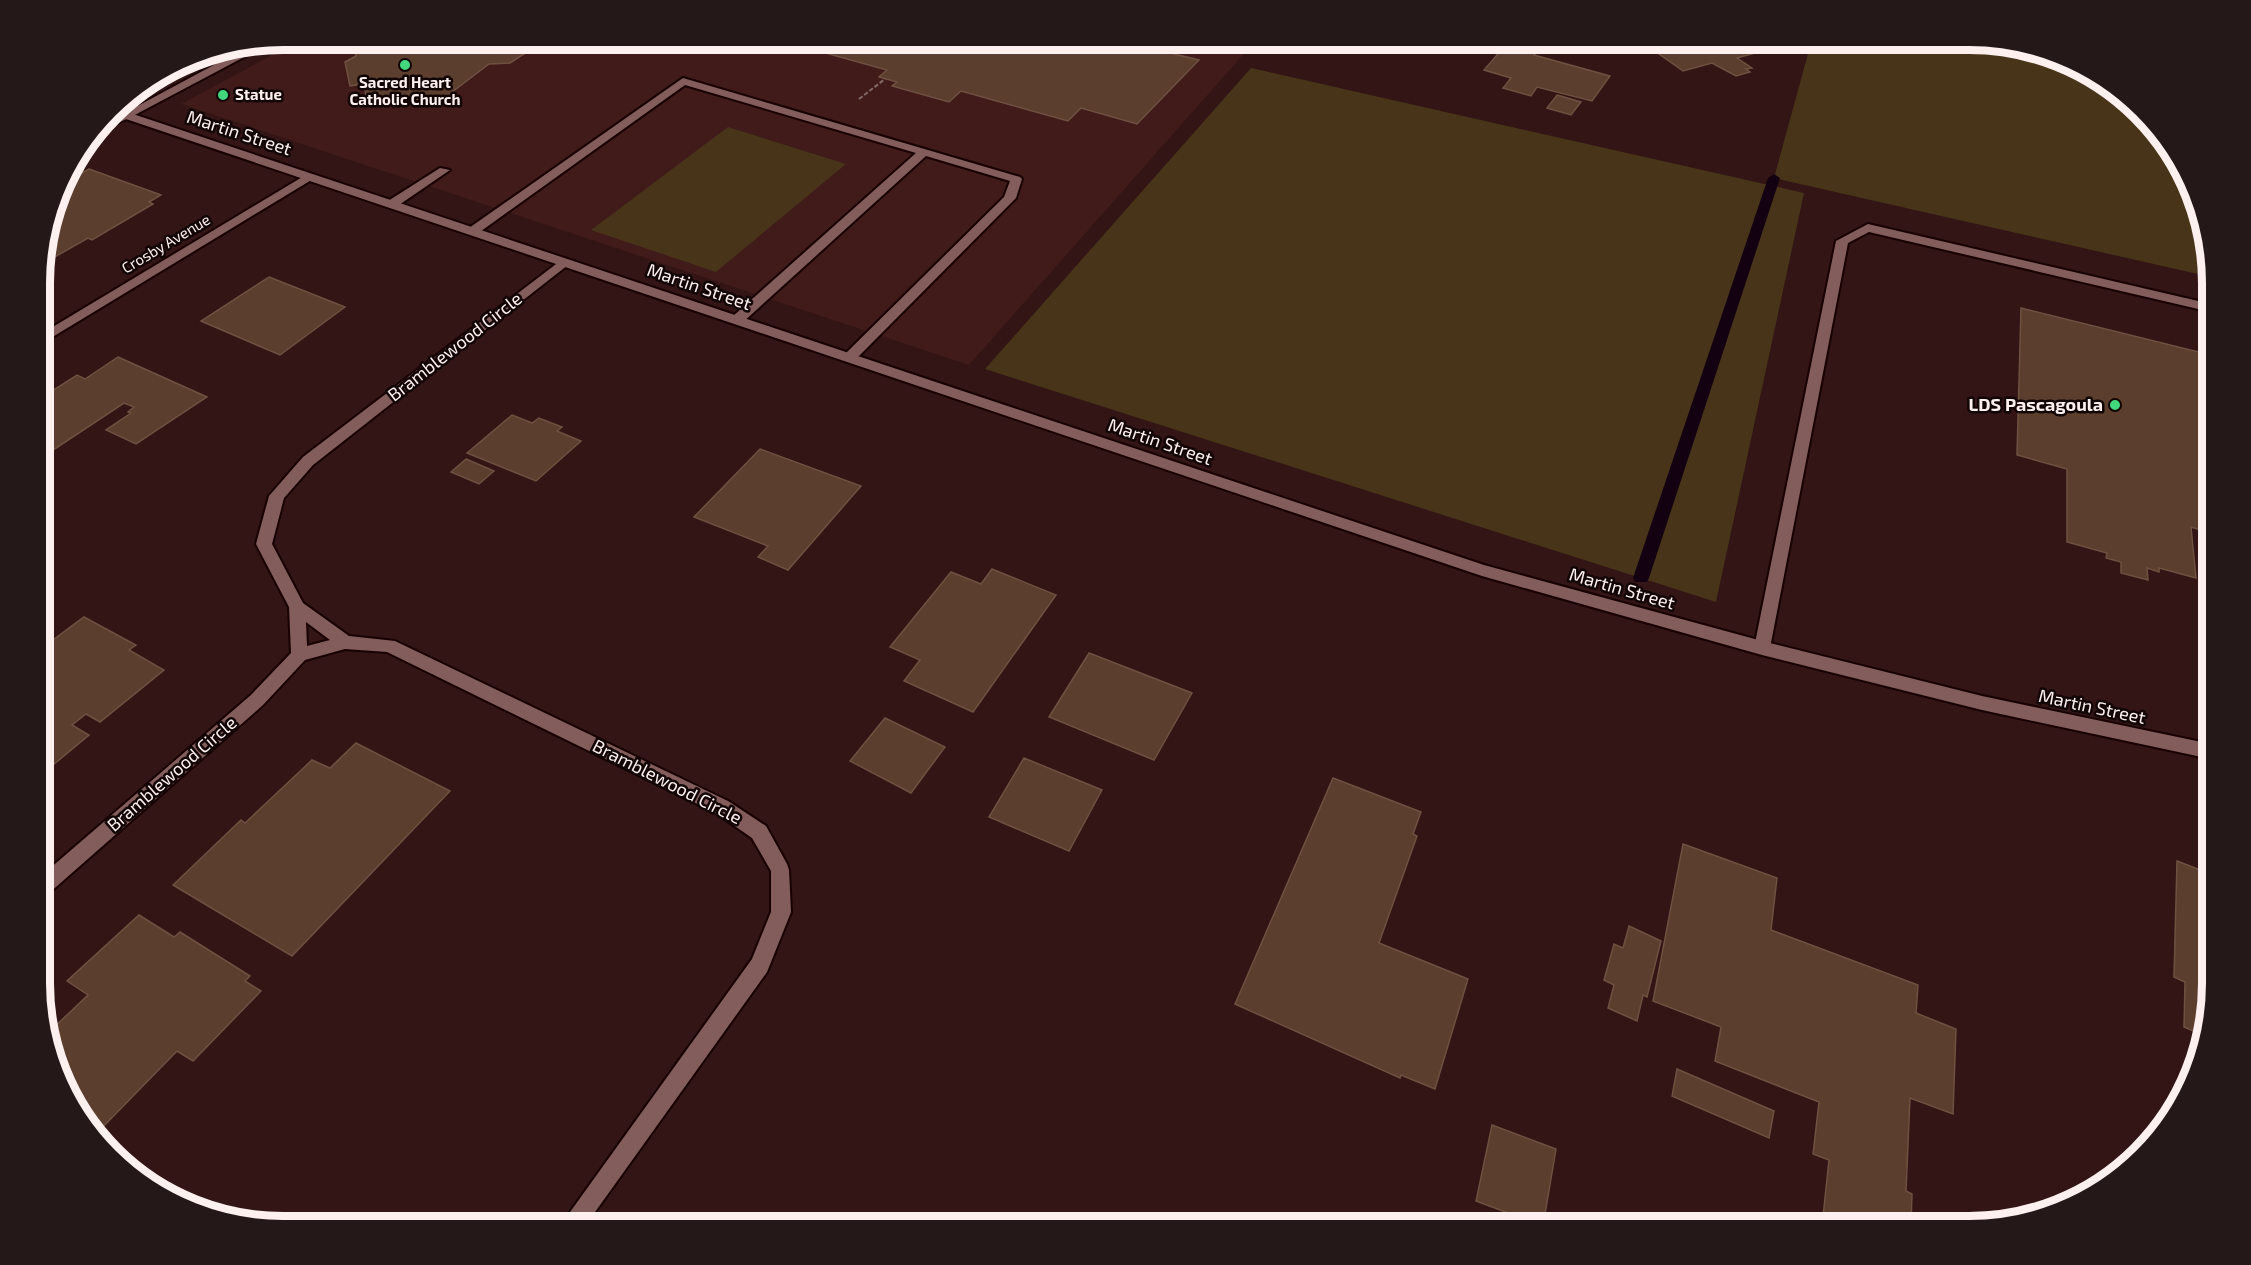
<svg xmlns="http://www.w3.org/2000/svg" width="2251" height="1265" font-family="'Exo 2',sans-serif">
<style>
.built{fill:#401b1a}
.green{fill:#473419}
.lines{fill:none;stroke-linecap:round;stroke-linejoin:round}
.stream{fill:#130011;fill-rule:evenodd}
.building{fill:#5b3e2e;stroke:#6f5141;stroke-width:1.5}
.service-casing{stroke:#180102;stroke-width:4}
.minor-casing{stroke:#180102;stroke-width:4}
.tertiary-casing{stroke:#180102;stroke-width:4}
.path{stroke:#816a69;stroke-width:2;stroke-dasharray:4.5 2;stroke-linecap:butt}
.service{fill:#825d5b;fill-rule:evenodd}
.minor{fill:#825d5b;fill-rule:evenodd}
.tertiary{fill:#825d5b;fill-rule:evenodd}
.poi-dot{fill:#42d77c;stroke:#110505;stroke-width:2}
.labels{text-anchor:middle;stroke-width:5;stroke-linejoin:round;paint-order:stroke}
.far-poi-label{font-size:15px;font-weight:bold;fill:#fdf0ef;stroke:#110505}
.far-street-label{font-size:15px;fill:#fdf0ef;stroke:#110505}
.street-label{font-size:18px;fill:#fdf0ef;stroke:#110505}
.poi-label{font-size:18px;font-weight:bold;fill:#fdf0ef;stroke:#110505;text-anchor:end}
.rim{fill:none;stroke:#fdf0ef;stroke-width:8}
</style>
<rect width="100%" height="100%" fill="#321514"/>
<path class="built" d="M302 39H1257L969 365 181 104Z"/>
<g class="green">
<path d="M1812 39H1969L2032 47 2090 71 2171 148 2199 205 2211 277 1774 178Z"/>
<path d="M1251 68 1804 193 1716 602 985 369Z"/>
<path d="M728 127 846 164 716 272 591 230Z"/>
</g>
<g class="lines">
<path class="stream" d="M1774 174 1780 178 1649 578 1647 582H1635L1633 578 1768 178Z"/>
</g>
<g class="building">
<path d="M359 39H551L520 46 524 54 510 63 489 64 444 98 367 102 364 84 350 86 345 62 356 56 353 41Z"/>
<path d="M775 39H1153L1145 47 1199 60 1137 124 1081 108 1068 121 961 91 949 102 892 86 897 82 879 77 887 70Z"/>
<path d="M1489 39H1536L1528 49 1537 52 1534 55 1610 76 1592 101 1537 87 1531 96 1503 88 1511 78 1484 70 1504 47 1486 42Z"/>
<path d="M1664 39H1748L1766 50 1737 58 1752 68 1746 69 1750 72 1736 76 1712 63 1683 71 1645 44Z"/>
<path d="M1557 95 1581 102 1571 115 1547 108Z"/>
<path d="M89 169 161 195 149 202 153 204 92 240 88 238 46 262 41 260V251L61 184Z"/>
<path d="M269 277 345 307 280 355 201 321Z"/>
<path d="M2021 308 2211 355V533L2191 527 2196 578 2159 568V572L2147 568 2148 580 2121 573V562L2106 558 2107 553 2067 542V469L2017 455Z"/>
<path d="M118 357 207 397 136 444 106 430 131 413 128 412 134 407 124 403 41 458V398L77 375 85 379Z"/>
<path d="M512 415 532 423 539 418 562 427 557 431 581 441 536 481 467 453Z"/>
<path d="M760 449 861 486 788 570 758 557 768 546 694 517Z"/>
<path d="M466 459 494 471 479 484 451 472Z"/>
<path d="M992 569 1056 595 973 712 904 681 920 660 890 647 951 572 981 584Z"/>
<path d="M84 617 136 645 129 650 164 670 100 722 86 714 72 725 89 735 41 775V649Z"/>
<path d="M1089 653 1192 693 1154 760 1049 717Z"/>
<path d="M885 718 945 747 911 793 850 761Z"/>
<path d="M356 743 450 791 292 956 173 885 241 820 245 823 312 760 330 768Z"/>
<path d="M1024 758 1102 790 1069 851 989 817Z"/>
<path d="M1333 778 1421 812 1413 834 1417 836 1379 943 1468 979 1435 1089 1401 1075 1400 1078 1235 1004Z"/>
<path d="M1683 844 1777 878 1771 930 1918 985 1916 1013 1956 1029 1953 1114 1910 1098 1906 1191 1912 1194 1911 1226H1822L1829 1160 1813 1154 1819 1102 1715 1061 1721 1027 1653 1001Z"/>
<path d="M2177 861 2211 874V998L2200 1034 2184 1027 2185 982 2174 977Z"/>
<path d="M139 915 174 937 180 932 250 976 245 981 261 991 193 1061 177 1051 97 1133 80 1117 48 1033 88 995 67 981Z"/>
<path d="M1629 926 1661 941 1647 997 1643 995 1637 1021 1608 1008 1614 985 1604 980 1614 944 1623 948Z"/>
<path d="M1677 1069 1774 1111 1769 1138 1672 1096Z"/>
<path d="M1492 1125 1556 1149 1543 1226 1476 1201Z"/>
</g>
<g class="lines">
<defs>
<g id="service">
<path d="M683 78 1020 177 1022 179 1016 198 854 361 849 362 842 358 844 355 1004 197 1010 181 926 156 742 323H732V317L916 153 685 85 477 234H469V228Z"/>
<path d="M125 113 129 114V118L97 132 105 122Z"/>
<path d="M1868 224 2211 304V312L1869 232 1848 243 1770 648 1768 653H1756L1754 648 1836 241Z"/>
</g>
<g id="minor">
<path d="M557 39H567L576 50 567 52Z"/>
<path d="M267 42V45L129 118 119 116 251 45Z"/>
<path d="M440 168 450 170 396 207H388V201Z"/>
<path d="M309 173 315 177 313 179 41 344V334Z"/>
<path d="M564 258 570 262 568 265 313 465 284 498 272 544 303 603 349 636 395 641 728 801 766 826 787 864 789 870 791 912 767 972 585 1226H560L752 959 771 912V871L752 838 716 813 387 652 345 649 305 660 263 705 48 894 41 897V876L251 695 291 653 289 607 256 544 269 496 303 457ZM306 622 330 640 307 646Z"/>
</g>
<path id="tertiary" d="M115 108 1484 565 1762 641 1982 696 2211 744V759L1982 710 1762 655 1482 576 111 114Z"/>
</defs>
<use href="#service" class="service-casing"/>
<use href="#minor" class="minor-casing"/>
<use href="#tertiary" class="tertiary-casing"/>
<g class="path">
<path d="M696 50 714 39"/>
<path d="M859 99 885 79"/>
</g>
<use href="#service" class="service"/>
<use href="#minor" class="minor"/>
<use href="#tertiary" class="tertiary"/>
</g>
<g class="poi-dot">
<circle cx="405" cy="65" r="6"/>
<circle cx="223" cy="95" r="6"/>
<circle cx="2115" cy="405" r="6"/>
</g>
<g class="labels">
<g class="far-poi-label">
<text x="405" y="88">Sacred Heart<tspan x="405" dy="17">Catholic Church</tspan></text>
<text x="235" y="100" text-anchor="start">Statue</text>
</g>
<g class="far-street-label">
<text transform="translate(166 244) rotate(-31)" y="5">Crosby Avenue</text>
</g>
<g class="street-label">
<text transform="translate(239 133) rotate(18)" y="6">Martin Street</text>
<text transform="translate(699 287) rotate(19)" y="6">Martin Street</text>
<text transform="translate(455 347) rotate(-38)" y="6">Bramblewood Circle</text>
<text transform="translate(1160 442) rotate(19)" y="6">Martin Street</text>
<text transform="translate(1622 589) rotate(16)" y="6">Martin Street</text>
<text transform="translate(2092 707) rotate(12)" y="6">Martin Street</text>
<text transform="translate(172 774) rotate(-41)" y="6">Bramblewood Circle</text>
<text transform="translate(667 782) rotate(27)" y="6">Bramblewood Circle</text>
</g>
<g class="poi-label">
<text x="2103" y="411">LDS Pascagoula</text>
</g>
</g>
<path d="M0 0H2251V1265H0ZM283 50H1969A233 233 0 0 1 2202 283V983A233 233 0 0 1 1969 1216H283A233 233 0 0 1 50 983V283A233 233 0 0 1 283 50Z" fill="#241818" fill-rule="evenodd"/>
<path class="rim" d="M283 50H1969A233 233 0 0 1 2202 283V983A233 233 0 0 1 1969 1216H283A233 233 0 0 1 50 983V283A233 233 0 0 1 283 50Z"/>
</svg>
